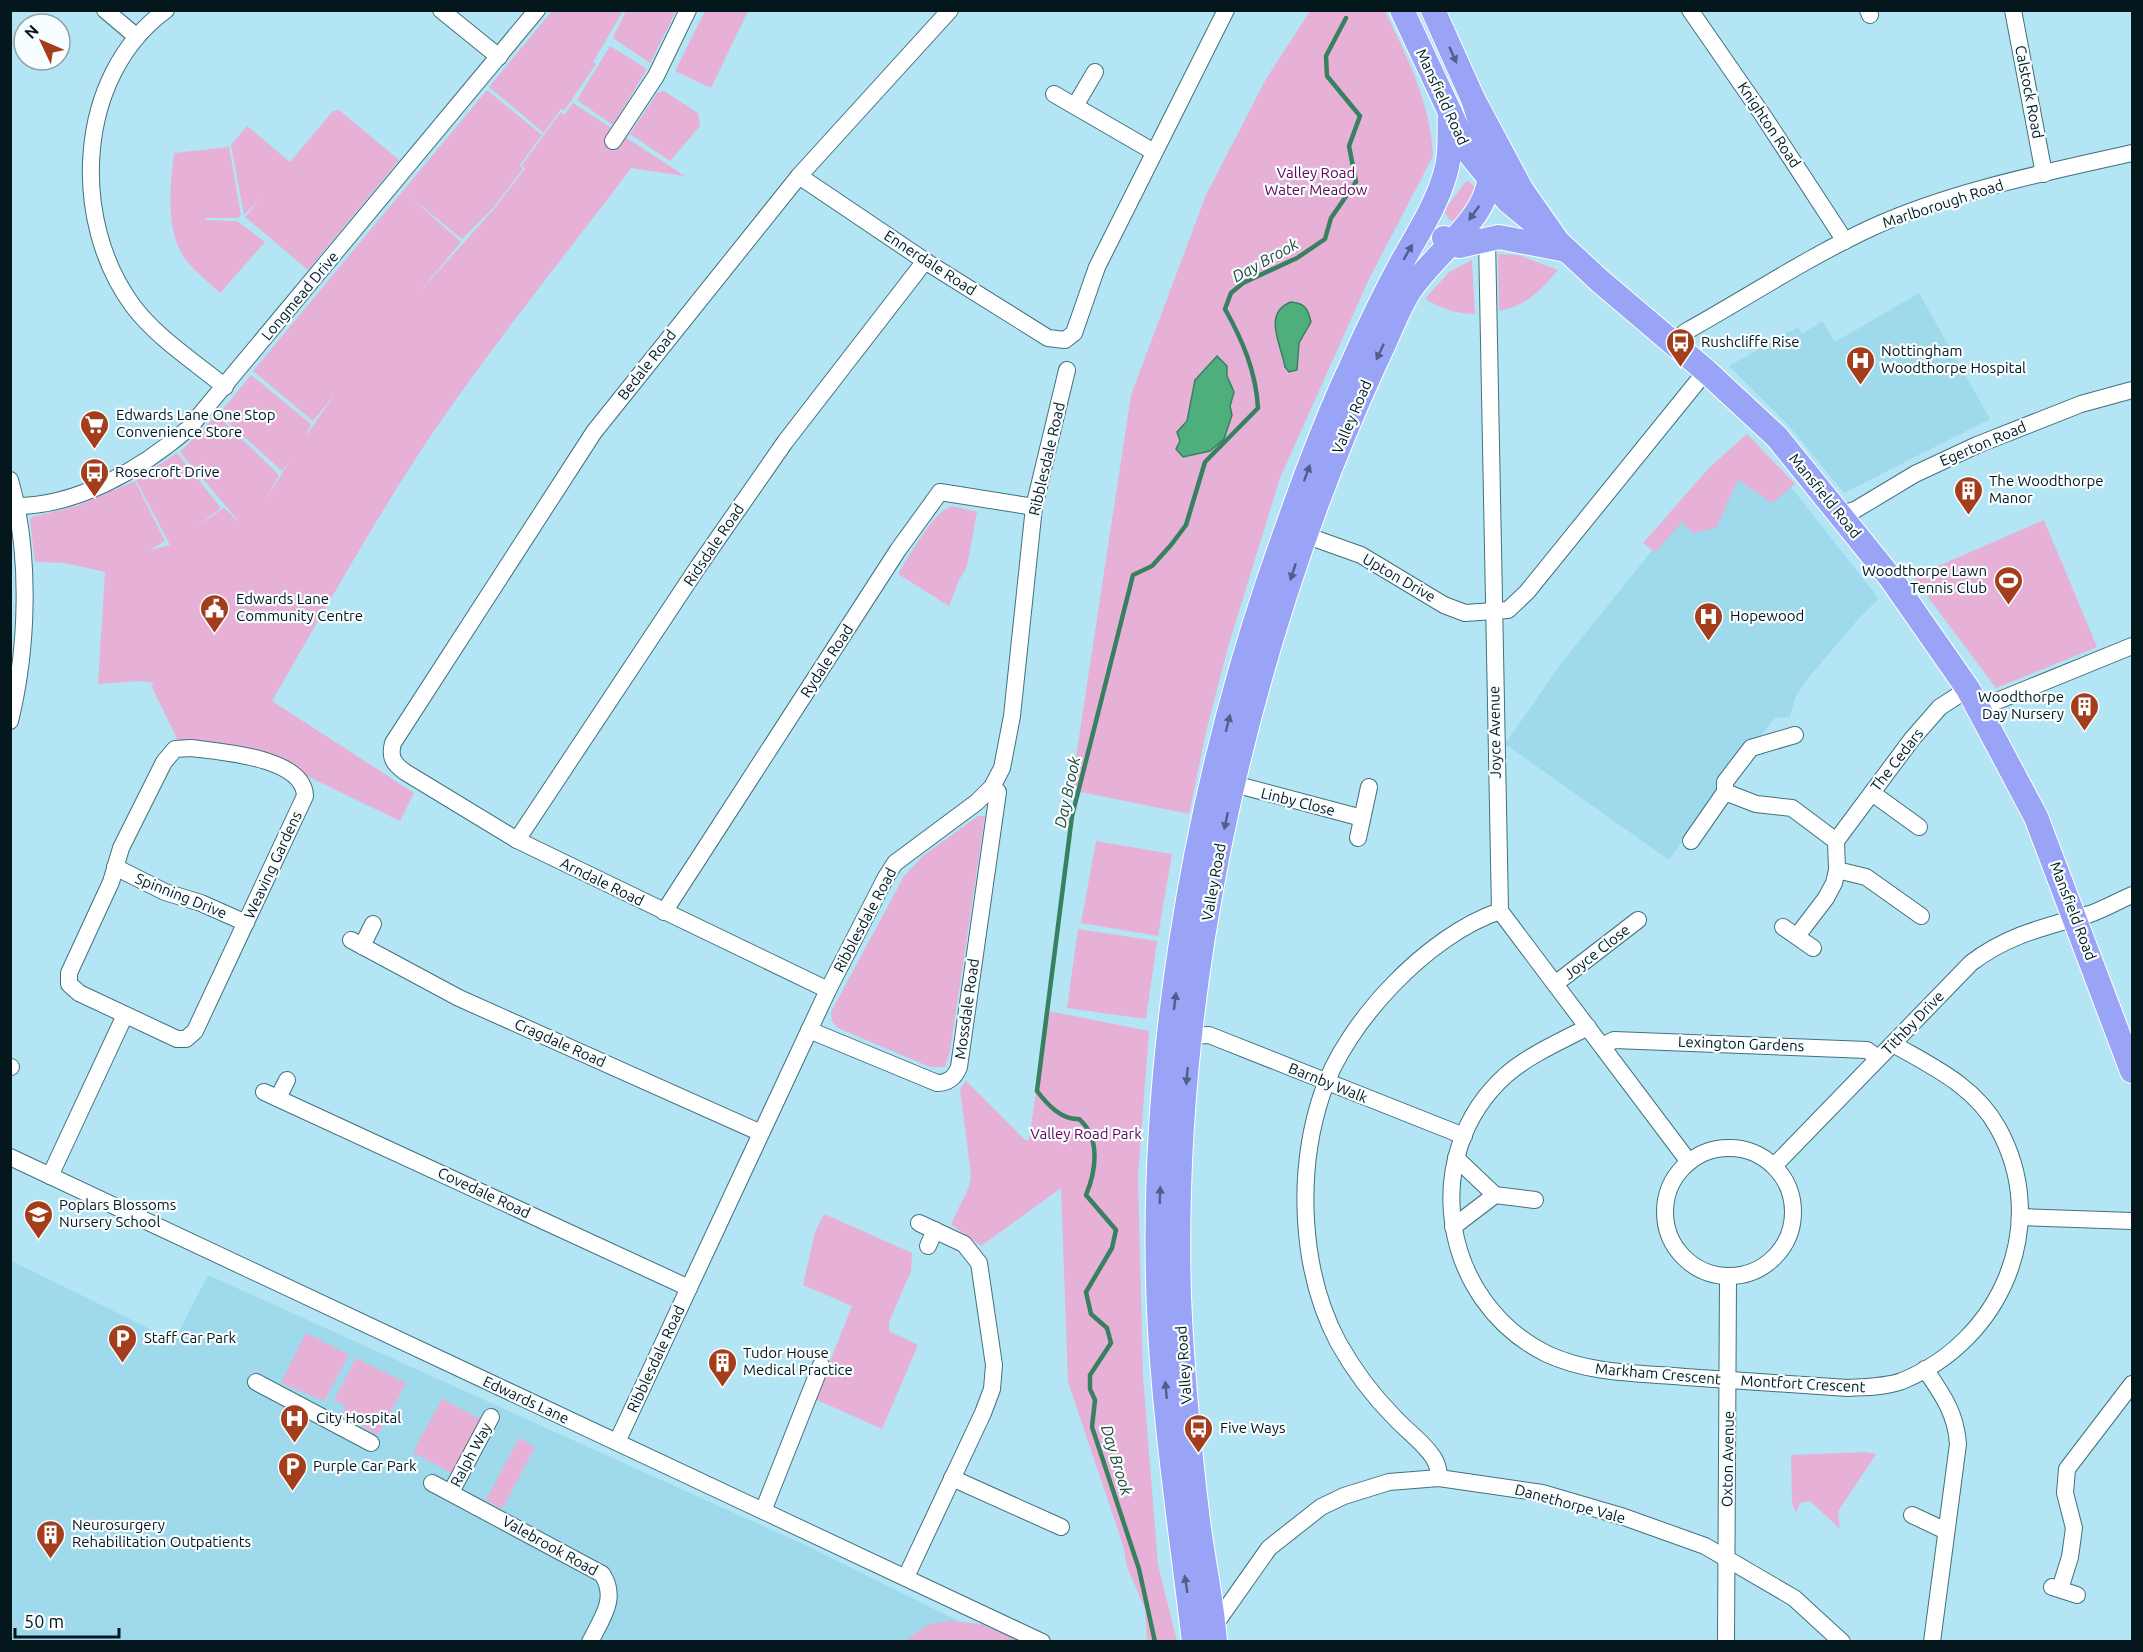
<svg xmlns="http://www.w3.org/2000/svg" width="2143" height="1652" font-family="Ubuntu,sans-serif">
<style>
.built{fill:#9fdaec}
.green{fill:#e7b0d6}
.water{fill:#4eae7c;stroke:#388160;stroke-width:1.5}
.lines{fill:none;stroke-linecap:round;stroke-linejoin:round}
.stream{stroke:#388160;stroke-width:4.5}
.minor-casing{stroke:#42717e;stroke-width:18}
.highway-casing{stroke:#fff;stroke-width:26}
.minor{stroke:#fff;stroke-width:16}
.highway{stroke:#9aa4f7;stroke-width:24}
.oneway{fill:#4f5e8a}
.labels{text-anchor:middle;stroke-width:4.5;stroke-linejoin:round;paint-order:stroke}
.street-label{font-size:15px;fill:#04171d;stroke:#f8fdff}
.park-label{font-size:15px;fill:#650253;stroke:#f8fdff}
.poi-label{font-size:15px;fill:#04171d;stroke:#f8fdff;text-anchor:start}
.water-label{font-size:16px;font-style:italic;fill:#204833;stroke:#f8fdff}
</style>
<rect width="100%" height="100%" fill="#b3e5f4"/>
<g class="built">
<path d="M1919 293 1990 419 1844 493 1790 427 1729 366 1798 327 1802 334 1822 321 1835 342Z"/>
<path d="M1762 450 1879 599 1859 618 1804 683 1795 698 1790 717 1775 718 1723 783 1669 860 1505 744 1560 665 1719 467Z"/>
<path d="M10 1260 174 1341 208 1275 805 1545 999 1641H11Z"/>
</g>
<g class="green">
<path d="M552 11H623L593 62 596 64 564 111 561 109 544 133 489 87Z"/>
<path d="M626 11H676L650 63 613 38Z"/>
<path d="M705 11H748L711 88 675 71Z"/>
<path d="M1310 11H1385C1407 57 1431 104 1433 156L1369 279 1280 478 1228 647 1206 732 1189 814 1071 790 1131 395 1206 195 1266 79Z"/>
<path d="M610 46 647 69 613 125 577 100Z"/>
<path d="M487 90 542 135 520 165 523 169 493 208 462 239 408 195 461 242 417 295 494 209 525 169 522 165 561 112 564 115 573 103 685 176 631 168C565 256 496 340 434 431 375 518 325 610 272 701L414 793 400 821 251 749 179 743 151 685 155 683 140 681 98 684 105 572 65 563 35 562 30 521 32 517 77 506 135 481 165 541 150 550 170 545 136 480 177 453 221 508 195 528 224 508 241 524 180 452 217 415 279 475 266 499 290 461 282 471 219 414 251 375 311 424 305 437 336 393 313 421 253 371Z"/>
<path d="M664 91 698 113 700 126 670 161 630 134 657 93Z"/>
<path d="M339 110 399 160 308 270 245 217 261 198 244 215 231 145 247 126 290 162 333 111Z"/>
<path d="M229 147 241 215 238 218H207L204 220 237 221 265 242 220 293C209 282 195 272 186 260 165 233 170 185 174 153Z"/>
<path d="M1467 180 1479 191 1460 216 1453 221 1449 219 1445 213 1446 208Z"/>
<path d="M1498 254 1518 255 1558 270C1542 289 1525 307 1499 311Z"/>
<path d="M1472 260 1475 314C1456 314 1441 308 1425 299L1449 272Z"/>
<path d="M1747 434 1795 484 1772 503 1738 480 1716 528 1693 533 1682 522 1655 552 1643 543 1709 468Z"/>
<path d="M952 506 977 512 967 566 958 582 949 606 898 574C909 557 934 510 952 506Z"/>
<path d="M2044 520 2097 647 1996 688 1913 577Z"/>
<path d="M978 816H985L950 1051 945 1067H930L838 1028 832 1021 831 1012 904 876 923 856Z"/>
<path d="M1096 841 1172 854 1158 936 1081 923Z"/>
<path d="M1078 929 1157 941 1146 1019 1067 1008Z"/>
<path d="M1048 1011 1149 1031 1138 1176 1143 1377 1158 1565 1177 1641H1147L1145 1609 1127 1567 1123 1545 1068 1382 1061 1188 981 1246 951 1224 969 1187 971 1175 960 1089 966 1081 1025 1140H1029Z"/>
<path d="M824 1214 912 1253 911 1271 889 1322V1331L918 1345 882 1429 815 1399 852 1306 803 1285 815 1232Z"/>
<path d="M306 1333 349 1355 324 1401 281 1383Z"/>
<path d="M356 1358 406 1383 378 1435 343 1416 344 1405 334 1400Z"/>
<path d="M442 1399 482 1420 453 1474 413 1452Z"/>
<path d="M519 1438 535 1447 502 1509 486 1500Z"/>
<path d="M1865 1452 1876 1454 1838 1511 1840 1529 1810 1501 1800 1503 1796 1513 1792 1504 1791 1455Z"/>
<path d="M952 1621 981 1624 1023 1642H903L929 1624Z"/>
</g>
<g class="water">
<path d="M1291 302C1305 303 1308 309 1311 322L1299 343 1297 370 1289 372 1285 367C1281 344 1262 313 1291 302Z"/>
<path d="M1217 356 1227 366V376L1234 392 1230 406 1232 415 1224 439 1210 451 1183 457 1176 449 1180 441 1177 432 1187 421 1195 380Z"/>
</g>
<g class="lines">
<path class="stream" d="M1155 1642 1139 1569 1092 1427 1095 1400 1090 1389V1375L1111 1343 1107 1328 1091 1314 1086 1292 1112 1248 1116 1230 1086 1195C1096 1171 1101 1138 1079 1119 1061 1120 1047 1104 1037 1091L1072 816 1133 575 1152 566 1171 545 1186 525 1205 462 1258 408C1256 372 1243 341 1225 309L1231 293 1243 283 1297 258 1325 239 1331 218 1356 182 1349 146 1360 116 1327 76 1326 56 1346 18"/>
<defs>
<g id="minor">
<path d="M105 10 137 37"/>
<path d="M166 10C75 76 70 221 133 306 157 338 195 362 225 387"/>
<path d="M441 10 499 57"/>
<path d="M1690 10 1764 117 1845 241"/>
<path d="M1868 10 1870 15"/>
<path d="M2013 10 2044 174"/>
<path d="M1054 94 1154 152"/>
<path d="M1075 106 1095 72"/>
<path d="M613 141 656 76 688 10"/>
<path d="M799 176 925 261 1048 338 1065 340 1074 333 1097 267 1226 10"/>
<path d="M1487 238 1500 911 1689 1162"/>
<path d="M1676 345 1685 332C1748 297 1808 257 1873 227 1952 191 2048 172 2132 153"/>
<path d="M10 480C31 553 28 648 10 721"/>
<path d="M10 506C76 508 141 469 189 428L537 10"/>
<path d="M1841 514 1855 510 1915 474 1977 445 2081 404 2132 390"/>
<path d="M1305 535 1361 555 1444 605 1465 613 1508 610 1527 592 1706 371"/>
<path d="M1980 708 2132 646"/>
<path d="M191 748C220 752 304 757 305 796L195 1031 186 1039H177L79 993 69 984V973L111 882 121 848 164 762 175 749Z"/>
<path d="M1234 784 1362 818"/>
<path d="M1725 792V782L1751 748 1795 735"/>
<path d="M1872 793 1919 827"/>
<path d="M1358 838 1369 787"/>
<path d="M517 840 698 567 785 442 925 261"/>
<path d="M1691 841 1725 792 1756 804 1792 808 1836 841"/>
<path d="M115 867 165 892 201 903 246 923"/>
<path d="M1837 870 1866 877 1921 916"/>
<path d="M664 912 898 550 940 492 1034 507"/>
<path d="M1783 927 1813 948"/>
<path d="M1797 936 1826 898 1834 883 1837 870 1836 841 1912 739 1940 707 1968 689"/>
<path d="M351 940 459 998 761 1133"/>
<path d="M362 946 373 924"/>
<path d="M1555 984 1638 920"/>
<path d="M828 990 517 840 405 772C394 764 389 758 393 743L594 432 799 176 950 10"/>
<path d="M1588 1027C1561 1041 1529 1055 1506 1075 1417 1155 1441 1302 1547 1354 1590 1374 1639 1373 1685 1377 1739 1381 1794 1384 1848 1388 1866 1387 1885 1387 1902 1381 2001 1341 2052 1225 1998 1128 1975 1086 1933 1067 1893 1044"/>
<path d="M809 1030 937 1083C949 1083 955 1077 959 1067L998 792 992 787"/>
<path d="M1191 1036 1209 1035 1464 1136"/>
<path d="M1602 1046 1614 1040 1867 1050 1878 1058"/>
<path d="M10 1067H11"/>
<path d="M264 1092 689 1288"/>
<path d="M278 1098 287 1080"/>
<circle cx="1729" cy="1212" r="64"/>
<path d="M10 1157 1042 1642"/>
<path d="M1456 1158 1495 1195 1535 1200"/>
<path d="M1774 1166 1971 963C2009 934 2046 927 2090 914 2104 909 2118 901 2132 895"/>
<path d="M50 1176 125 1015"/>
<path d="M2021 1217 2132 1221"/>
<path d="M1453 1227 1495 1195"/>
<path d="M928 1246 935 1230"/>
<path d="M1925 1369C1942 1394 1956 1413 1958 1444L1932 1642"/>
<path d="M256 1382 371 1443"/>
<path d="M617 1442 828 990 886 877 895 863 977 802 992 787 1002 768 1012 716 1034 507 1067 370"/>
<path d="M952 1478 1061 1527"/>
<path d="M1439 1478C1439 1471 1437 1463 1433 1457 1423 1442 1407 1431 1395 1418 1373 1396 1353 1369 1338 1342 1300 1270 1296 1172 1322 1094 1345 1023 1428 935 1500 911"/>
<path d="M432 1483 602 1574C618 1598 602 1618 590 1642"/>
<path d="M451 1492 491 1417"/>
<path d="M763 1511 821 1365"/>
<path d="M1912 1515 1946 1531"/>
<path d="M906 1577 983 1413 992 1389 994 1365 979 1263 964 1244 919 1223"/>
<path d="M2052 1587 2077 1595"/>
<path d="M2060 1589 2070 1557 2074 1528 2065 1493 2067 1469 2132 1384"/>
<path d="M1214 1626 1269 1548 1321 1507 1344 1496 1389 1482 1439 1478 1542 1493 1624 1517 1705 1546 1794 1598 1842 1642"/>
<path d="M1726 1642 1728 1277"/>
</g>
<g id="highway">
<path d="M1402 10 1469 153 1508 201 1536 224"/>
<path d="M1433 10 1473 99 1521 189 1558 242 1600 281 1706 371 1777 437 1890 577 1968 689 2036 817 2132 1071"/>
<path d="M1444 238 1459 246 1499 237 1566 250"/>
<path d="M1194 1642C1181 1531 1164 1421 1159 1310 1149 1069 1192 810 1268 582 1294 507 1320 432 1354 360 1369 326 1385 293 1403 260 1420 230 1439 201 1447 167 1451 150 1449 130 1450 112"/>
<path d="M1215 1642C1212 1601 1203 1561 1198 1521 1189 1447 1182 1371 1179 1296 1172 1060 1213 819 1285 595 1311 515 1341 437 1376 361 1387 339 1395 316 1407 295 1427 261 1475 228 1486 193 1497 163 1482 128 1473 99"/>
</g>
</defs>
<use href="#minor" class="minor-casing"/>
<use href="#highway" class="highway-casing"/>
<use href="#minor" class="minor"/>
<use href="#highway" class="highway"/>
</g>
<defs><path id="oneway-solid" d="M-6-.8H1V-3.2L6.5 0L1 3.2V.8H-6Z" transform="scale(1.5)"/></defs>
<g class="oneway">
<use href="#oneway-solid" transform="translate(1453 55) rotate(66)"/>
<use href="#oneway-solid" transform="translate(1474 213) rotate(126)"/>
<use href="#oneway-solid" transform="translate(1408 252) rotate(-60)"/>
<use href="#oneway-solid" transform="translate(1380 352) rotate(115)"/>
<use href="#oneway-solid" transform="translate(1307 473) rotate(-70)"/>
<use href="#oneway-solid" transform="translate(1293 572) rotate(108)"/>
<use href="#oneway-solid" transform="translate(1228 723) rotate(-76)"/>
<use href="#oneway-solid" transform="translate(1226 821) rotate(102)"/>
<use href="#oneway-solid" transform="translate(1175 1001) rotate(-83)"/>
<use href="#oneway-solid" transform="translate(1187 1076) rotate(95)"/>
<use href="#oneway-solid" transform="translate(1160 1195) rotate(-88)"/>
<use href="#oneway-solid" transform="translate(1166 1390) rotate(-95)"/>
<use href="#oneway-solid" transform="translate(1186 1584) rotate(-99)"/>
</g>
<defs>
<symbol id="bus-pin" viewBox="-11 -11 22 30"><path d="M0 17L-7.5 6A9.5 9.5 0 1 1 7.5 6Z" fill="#a43d1b" stroke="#f8fdff"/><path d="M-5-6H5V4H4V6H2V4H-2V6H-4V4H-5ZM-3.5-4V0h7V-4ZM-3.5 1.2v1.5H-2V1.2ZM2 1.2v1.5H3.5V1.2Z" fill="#fff"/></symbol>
<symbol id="hospital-pin" viewBox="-11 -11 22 30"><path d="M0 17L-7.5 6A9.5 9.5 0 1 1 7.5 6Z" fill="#a43d1b" stroke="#f8fdff"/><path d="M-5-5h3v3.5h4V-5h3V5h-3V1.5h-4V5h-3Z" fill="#fff"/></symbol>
<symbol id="supermarket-pin" viewBox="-11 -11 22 30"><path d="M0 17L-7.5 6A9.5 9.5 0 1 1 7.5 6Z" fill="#a43d1b" stroke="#f8fdff"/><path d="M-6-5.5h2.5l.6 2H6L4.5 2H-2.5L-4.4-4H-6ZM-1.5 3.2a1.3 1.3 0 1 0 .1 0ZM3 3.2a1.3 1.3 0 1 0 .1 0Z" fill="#fff"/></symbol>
<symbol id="building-pin" viewBox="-11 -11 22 30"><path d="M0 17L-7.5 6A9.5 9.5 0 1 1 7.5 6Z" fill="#a43d1b" stroke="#f8fdff"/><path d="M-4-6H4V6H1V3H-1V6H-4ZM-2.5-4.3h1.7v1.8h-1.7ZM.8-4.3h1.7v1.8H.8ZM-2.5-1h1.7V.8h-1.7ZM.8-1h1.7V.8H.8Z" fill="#fff"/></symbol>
<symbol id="stadium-pin" viewBox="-11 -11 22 30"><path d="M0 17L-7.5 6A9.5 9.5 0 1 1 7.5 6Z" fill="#a43d1b" stroke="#f8fdff"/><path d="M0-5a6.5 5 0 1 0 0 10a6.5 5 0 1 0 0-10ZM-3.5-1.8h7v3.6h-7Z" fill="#fff"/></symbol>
<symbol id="civic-pin" viewBox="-11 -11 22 30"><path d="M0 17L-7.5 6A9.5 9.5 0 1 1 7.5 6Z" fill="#a43d1b" stroke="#f8fdff"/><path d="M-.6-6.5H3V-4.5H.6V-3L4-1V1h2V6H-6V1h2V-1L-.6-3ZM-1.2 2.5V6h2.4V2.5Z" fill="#fff"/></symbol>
<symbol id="school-pin" viewBox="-11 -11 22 30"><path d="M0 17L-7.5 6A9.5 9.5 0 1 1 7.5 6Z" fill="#a43d1b" stroke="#f8fdff"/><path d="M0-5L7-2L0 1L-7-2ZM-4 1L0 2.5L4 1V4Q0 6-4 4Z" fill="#fff"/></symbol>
<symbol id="parking-pin" viewBox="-11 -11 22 30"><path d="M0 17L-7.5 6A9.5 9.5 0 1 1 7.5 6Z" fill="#a43d1b" stroke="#f8fdff"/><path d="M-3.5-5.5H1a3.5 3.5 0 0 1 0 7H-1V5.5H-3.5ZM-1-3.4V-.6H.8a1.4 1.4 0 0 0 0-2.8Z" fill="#fff"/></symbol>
</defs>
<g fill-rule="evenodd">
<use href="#bus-pin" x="1664" y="326" width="33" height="45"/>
<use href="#hospital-pin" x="1844" y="344" width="33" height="45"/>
<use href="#supermarket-pin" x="78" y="408" width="33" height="45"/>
<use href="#bus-pin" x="78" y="456" width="33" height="45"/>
<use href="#building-pin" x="1952" y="474" width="33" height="45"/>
<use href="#stadium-pin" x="1992" y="564" width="33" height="45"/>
<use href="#civic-pin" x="198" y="592" width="33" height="45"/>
<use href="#hospital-pin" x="1692" y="600" width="33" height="45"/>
<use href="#building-pin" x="2068" y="690" width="33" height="45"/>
<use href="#school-pin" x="22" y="1198" width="33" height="45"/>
<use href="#parking-pin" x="106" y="1322" width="33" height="45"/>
<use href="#building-pin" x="706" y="1346" width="33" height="45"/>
<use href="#hospital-pin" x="278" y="1402" width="33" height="45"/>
<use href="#bus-pin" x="1182" y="1412" width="33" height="45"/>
<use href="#parking-pin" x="276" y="1450" width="33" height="45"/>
<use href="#building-pin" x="34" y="1518" width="33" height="45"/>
</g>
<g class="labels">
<g class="street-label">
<text transform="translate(2029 92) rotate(79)" y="5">Calstock Road</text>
<text transform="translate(1442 97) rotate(65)" y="5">Mansfield Road</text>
<text transform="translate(1769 125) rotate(56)" y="5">Knighton Road</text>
<text transform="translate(1943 204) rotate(-18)" y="5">Marlborough Road</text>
<text transform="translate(930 263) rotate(33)" y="5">Ennerdale Road</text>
<text transform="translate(300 296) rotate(-50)" y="5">Longmead Drive</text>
<text transform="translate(647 365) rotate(-52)" y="5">Bedale Road</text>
<text transform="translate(1352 417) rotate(-67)" y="5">Valley Road</text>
<text transform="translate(1983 444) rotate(-23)" y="5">Egerton Road</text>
<text transform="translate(1047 459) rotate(-77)" y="5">Ribblesdale Road</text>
<text transform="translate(1825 496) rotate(51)" y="5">Mansfield Road</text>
<text transform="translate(714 545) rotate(-56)" y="5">Ridsdale Road</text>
<text transform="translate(1399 578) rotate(30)" y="5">Upton Drive</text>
<text transform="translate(827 661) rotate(-57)" y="5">Rydale Road</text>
<text transform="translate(1495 732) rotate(-91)" y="5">Joyce Avenue</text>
<text transform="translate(1897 760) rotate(-52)" y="5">The Cedars</text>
<text transform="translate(1298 802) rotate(14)" y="5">Linby Close</text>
<text transform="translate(273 865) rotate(-65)" y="5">Weaving Gardens</text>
<text transform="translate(602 882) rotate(26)" y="5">Arndale Road</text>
<text transform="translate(1214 882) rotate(-80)" y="5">Valley Road</text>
<text transform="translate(181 896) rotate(22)" y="5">Spinning Drive</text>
<text transform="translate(2073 911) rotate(69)" y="5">Mansfield Road</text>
<text transform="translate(865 920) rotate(-62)" y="5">Ribblesdale Road</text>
<text transform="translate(1597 952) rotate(-38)" y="5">Joyce Close</text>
<text transform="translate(967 1009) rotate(-82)" y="5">Mossdale Road</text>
<text transform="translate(1913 1023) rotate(-46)" y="5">Tithby Drive</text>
<text transform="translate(560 1043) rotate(24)" y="5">Cragdale Road</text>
<text transform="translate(1741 1044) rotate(2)" y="5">Lexington Gardens</text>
<text transform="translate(1328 1083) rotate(22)" y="5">Barnby Walk</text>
<text transform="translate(484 1193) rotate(25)" y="5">Covedale Road</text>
<text transform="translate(656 1359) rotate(-65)" y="5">Ribblesdale Road</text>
<text transform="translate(1184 1365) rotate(-94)" y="5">Valley Road</text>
<text transform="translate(1658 1374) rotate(5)" y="5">Markham Crescent</text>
<text transform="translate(1803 1384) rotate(3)" y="5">Montfort Crescent</text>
<text transform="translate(526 1400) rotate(25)" y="5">Edwards Lane</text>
<text transform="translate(471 1455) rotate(-62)" y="5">Ralph Way</text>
<text transform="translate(1728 1459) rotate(-89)" y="5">Oxton Avenue</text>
<text transform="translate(1570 1504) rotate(15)" y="5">Danethorpe Vale</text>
<text transform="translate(550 1546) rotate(29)" y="5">Valebrook Road</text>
</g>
<g class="park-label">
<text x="1316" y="178">Valley Road<tspan x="1316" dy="17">Water Meadow</tspan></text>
<text x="1086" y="1139">Valley Road Park</text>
</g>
<g class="poi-label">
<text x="1701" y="347">Rushcliffe Rise</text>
<text x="1881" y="356">Nottingham<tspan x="1881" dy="17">Woodthorpe Hospital</tspan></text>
<text x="116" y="420">Edwards Lane One Stop<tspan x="116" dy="17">Convenience Store</tspan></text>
<text x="115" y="477">Rosecroft Drive</text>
<text x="1989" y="486">The Woodthorpe<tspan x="1989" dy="17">Manor</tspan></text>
<text x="1987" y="576" text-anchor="end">Woodthorpe Lawn<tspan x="1987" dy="17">Tennis Club</tspan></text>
<text x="236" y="604">Edwards Lane<tspan x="236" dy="17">Community Centre</tspan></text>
<text x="1730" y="621">Hopewood</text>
<text x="2064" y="702" text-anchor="end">Woodthorpe<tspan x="2064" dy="17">Day Nursery</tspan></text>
<text x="59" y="1210">Poplars Blossoms<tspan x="59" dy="17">Nursery School</tspan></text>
<text x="144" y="1343">Staff Car Park</text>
<text x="743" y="1358">Tudor House<tspan x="743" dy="17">Medical Practice</tspan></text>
<text x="316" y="1423">City Hospital</text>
<text x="1220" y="1433">Five Ways</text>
<text x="313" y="1471">Purple Car Park</text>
<text x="72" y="1530">Neurosurgery<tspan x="72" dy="17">Rehabilitation Outpatients</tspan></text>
</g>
<g class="water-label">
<text transform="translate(1265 260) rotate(-29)" y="6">Day Brook</text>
<text transform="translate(1067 792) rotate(-78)" y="6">Day Brook</text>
<text transform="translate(1117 1460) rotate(73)" y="6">Day Brook</text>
</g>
</g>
<rect width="2143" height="1652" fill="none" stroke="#04171d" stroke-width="24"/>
<g transform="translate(42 42) rotate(314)"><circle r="28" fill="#f8fdff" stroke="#96a1a5" stroke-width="1.5"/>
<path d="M0-4.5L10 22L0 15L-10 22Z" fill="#a43d1b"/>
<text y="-9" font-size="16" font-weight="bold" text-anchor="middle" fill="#04171d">N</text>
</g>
<path d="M15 1628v9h104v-9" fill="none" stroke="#04171d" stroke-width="3"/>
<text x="24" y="1628" font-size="18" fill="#04171d" stroke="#f8fdff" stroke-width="4.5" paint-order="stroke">50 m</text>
</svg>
